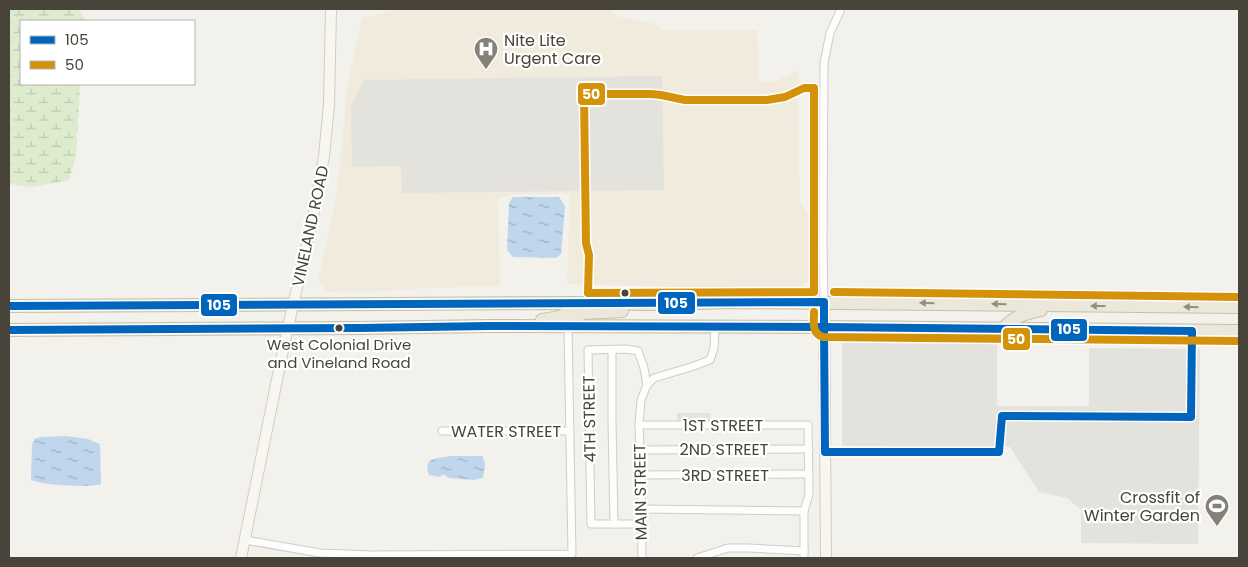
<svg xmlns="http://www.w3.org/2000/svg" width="1248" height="567" font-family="Poppins,sans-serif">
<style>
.commercial{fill:#f0ebdd}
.wetland{fill:url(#wetland-marsh)}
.parking{fill:#e4e2dd}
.water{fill:url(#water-ripples)}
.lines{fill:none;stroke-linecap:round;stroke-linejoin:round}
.street-casing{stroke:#cecdc8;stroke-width:9}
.secondary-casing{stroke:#d0cec3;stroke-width:12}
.highway-casing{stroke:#c8c1a9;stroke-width:14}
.street{stroke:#fdfdfc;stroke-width:7}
.secondary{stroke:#f7f6f0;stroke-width:10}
.highway{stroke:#ebe8db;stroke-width:12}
.bus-1-casing{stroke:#fff;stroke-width:11}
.bus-2-casing{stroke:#fff;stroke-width:11}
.bus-1{stroke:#0065bd;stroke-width:8}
.bus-2{stroke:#d4920b;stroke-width:8}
.oneway{fill:#918e82}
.bus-dot{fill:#484439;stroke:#fff;stroke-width:2}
.labels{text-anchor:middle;stroke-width:4.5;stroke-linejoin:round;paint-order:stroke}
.bus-label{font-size:15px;fill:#484439;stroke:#fff}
.poi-label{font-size:16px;fill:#484439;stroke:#fff;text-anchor:start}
.street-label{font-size:16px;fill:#484439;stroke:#fff}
.line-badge{stroke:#fff;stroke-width:2}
.badge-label{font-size:14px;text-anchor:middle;font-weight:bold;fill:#fff}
</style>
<defs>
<pattern id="wetland-marsh" width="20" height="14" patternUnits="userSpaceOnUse" patternTransform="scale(1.25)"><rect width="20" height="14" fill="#ddebce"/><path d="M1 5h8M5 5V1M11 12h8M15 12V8" fill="none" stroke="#bfcbb2"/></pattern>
<pattern id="water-ripples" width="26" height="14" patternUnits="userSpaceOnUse" patternTransform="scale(1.25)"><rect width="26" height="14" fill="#c0d6ed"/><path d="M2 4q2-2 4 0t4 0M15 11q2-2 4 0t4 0" fill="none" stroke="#9eafc1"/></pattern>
</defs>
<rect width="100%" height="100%" fill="#f2f1ec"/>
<path class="commercial" d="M399 9H612L613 13 619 17 653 23 663 30H757L759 83 776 81 799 70 798 116 800 202 811 220 810 279 800 287 670 288 655 286 567 284 570 194H513L498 199 500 286 426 288 384 291 328 292 318 281 335 203 343 136 347 87 362 18Z"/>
<path class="wetland" d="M9 9H78L87 21H21V84H80L76 156 69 180 32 187 9 184Z"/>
<g class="parking">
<path d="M662 76 664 190 402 193 401 166 352 167 351 105 364 80Z"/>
<path d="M842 339 997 340V406H1089V348L1200 349 1198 544 1081 543V510L1067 498 1039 492 1010 447 842 446Z"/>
<rect x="677" y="413" width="33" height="12"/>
</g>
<g class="water">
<path d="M513 197H559L565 206 561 254 556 258 513 257 507 250 509 203Z"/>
<path d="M66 436 88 439 100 444 101 484C90 488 41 485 31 480L32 445 34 439 41 437Z"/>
<path d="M450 456H482C487 462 484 471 483 478L473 480 449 478 443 474 440 477 429 475C422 456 438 459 450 456Z"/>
</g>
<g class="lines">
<defs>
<g id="street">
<path d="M824 302 823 244 824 63 830 33 841 9"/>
<path d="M612 350V421L614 524"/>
<path d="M639 425H808L809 494 804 511V558"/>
<path d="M442 431H570"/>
<path d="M640 450 809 449"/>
<path d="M641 475 809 474"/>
<path d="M641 509 804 511"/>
<path d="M641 524H591L588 350 626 349 638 351 644 368 647 385"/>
<path d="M245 540 320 553 370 555 572 554 568 327"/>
<path d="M642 558 641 475 639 425 641 400 647 385 654 378 691 367 710 360 714 348 715 327"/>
<path d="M697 558 728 548H748L804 551"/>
</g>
<g id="secondary">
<path d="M824 302 826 558"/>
<path d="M241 558 284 345 313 217 324 156 329 105 331 9"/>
</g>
<g id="highway">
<path d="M9 306 578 303 652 304 736 302 1239 307"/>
<path d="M542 320C563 317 564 317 578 303"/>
<path d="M568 327 575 319 582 313 622 311"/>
<path d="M1003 329C1015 315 1025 314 1041 310"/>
<path d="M9 330 360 328 488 326 824 327 1239 331"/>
</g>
</defs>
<use href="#street" class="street-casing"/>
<use href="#secondary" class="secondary-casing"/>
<use href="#highway" class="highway-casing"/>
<use href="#street" class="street"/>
<use href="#secondary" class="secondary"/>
<use href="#highway" class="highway"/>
<defs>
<g id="bus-1">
<path d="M9 306 824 302V327"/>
<path d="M824 327 1192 331 1191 417 1002 416 999 452H825Z"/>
<path d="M9 330 360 328 488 326 824 327"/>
</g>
<g id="bus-2">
<path d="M804 88H814V292L588 293 589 255 586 243 584 94H651L661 95 685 100H767L785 97Z"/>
<path d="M834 292 1239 297"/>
<path d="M814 312C814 322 811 333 823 337L1239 341"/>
</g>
</defs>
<use href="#bus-1" class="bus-1-casing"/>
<use href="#bus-2" class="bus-2-casing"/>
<use href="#bus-1" class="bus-1"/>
<use href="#bus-2" class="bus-2"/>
</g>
<defs><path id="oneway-solid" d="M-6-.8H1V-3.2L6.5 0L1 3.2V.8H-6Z" transform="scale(1.25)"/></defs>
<g class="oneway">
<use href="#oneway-solid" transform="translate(927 303) rotate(-179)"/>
<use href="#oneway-solid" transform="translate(999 304) rotate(-179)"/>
<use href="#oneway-solid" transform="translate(1098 306) rotate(-180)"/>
<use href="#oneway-solid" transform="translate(1191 307) rotate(-179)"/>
</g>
<defs>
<symbol id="hospital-pin" viewBox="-11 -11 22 30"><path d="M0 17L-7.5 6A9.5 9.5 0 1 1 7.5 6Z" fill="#848178" stroke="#fff"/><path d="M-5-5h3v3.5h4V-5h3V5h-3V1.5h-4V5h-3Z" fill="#fff"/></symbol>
<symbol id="stadium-pin" viewBox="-11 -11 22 30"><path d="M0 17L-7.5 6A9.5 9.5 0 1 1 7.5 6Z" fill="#848178" stroke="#fff"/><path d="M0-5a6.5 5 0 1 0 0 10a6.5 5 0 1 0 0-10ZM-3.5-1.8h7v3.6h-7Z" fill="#fff"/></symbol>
</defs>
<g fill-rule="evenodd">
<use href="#hospital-pin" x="472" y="35" width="28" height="38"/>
<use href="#stadium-pin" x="1203" y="492" width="28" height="38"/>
</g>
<g class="bus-dot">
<circle cx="625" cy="293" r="4.5"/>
<circle cx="339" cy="328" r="4.5"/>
</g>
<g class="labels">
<g class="bus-label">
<text x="339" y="350">West Colonial Drive<tspan x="339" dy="18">and Vineland Road</tspan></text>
</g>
<g class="poi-label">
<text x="504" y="46">Nite Lite<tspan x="504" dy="18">Urgent Care</tspan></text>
<text x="1200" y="503" text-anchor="end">Crossfit of<tspan x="1200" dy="18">Winter Garden</tspan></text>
</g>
<g class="street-label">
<text transform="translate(310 226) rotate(-78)" y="6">VINELAND ROAD</text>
<text transform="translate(589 419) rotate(-91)" y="6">4TH STREET</text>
<text x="723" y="431">1ST STREET</text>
<text x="506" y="437">WATER STREET</text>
<text x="724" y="455">2ND STREET</text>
<text x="725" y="481">3RD STREET</text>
<text transform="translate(640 492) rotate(-91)" y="6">MAIN STREET</text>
</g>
</g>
<g class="line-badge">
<rect x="577" y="82" width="29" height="24" rx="5" fill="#d4920b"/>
<rect x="657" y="291" width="39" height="24" rx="5" fill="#0065bd"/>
<rect x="200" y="293" width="38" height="24" rx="5" fill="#0065bd"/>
<rect x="1050" y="318" width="38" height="24" rx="5" fill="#0065bd"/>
<rect x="1002" y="327" width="29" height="24" rx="5" fill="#d4920b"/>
</g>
<g class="badge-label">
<text x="591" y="99">50</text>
<text x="676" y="308">105</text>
<text x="219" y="310">105</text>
<text x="1069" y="334">105</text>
<text x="1016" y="344">50</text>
</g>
<rect width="1248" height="567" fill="none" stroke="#484439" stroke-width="20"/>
<rect x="20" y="20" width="175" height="65" fill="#ffffff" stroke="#b6b4b0"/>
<rect x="30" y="36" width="25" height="8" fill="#0065bd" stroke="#b6b4b0"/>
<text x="65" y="45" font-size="15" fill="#484439">105</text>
<rect x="30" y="61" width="25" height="8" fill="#d4920b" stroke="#b6b4b0"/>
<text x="65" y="70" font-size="15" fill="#484439">50</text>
</svg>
